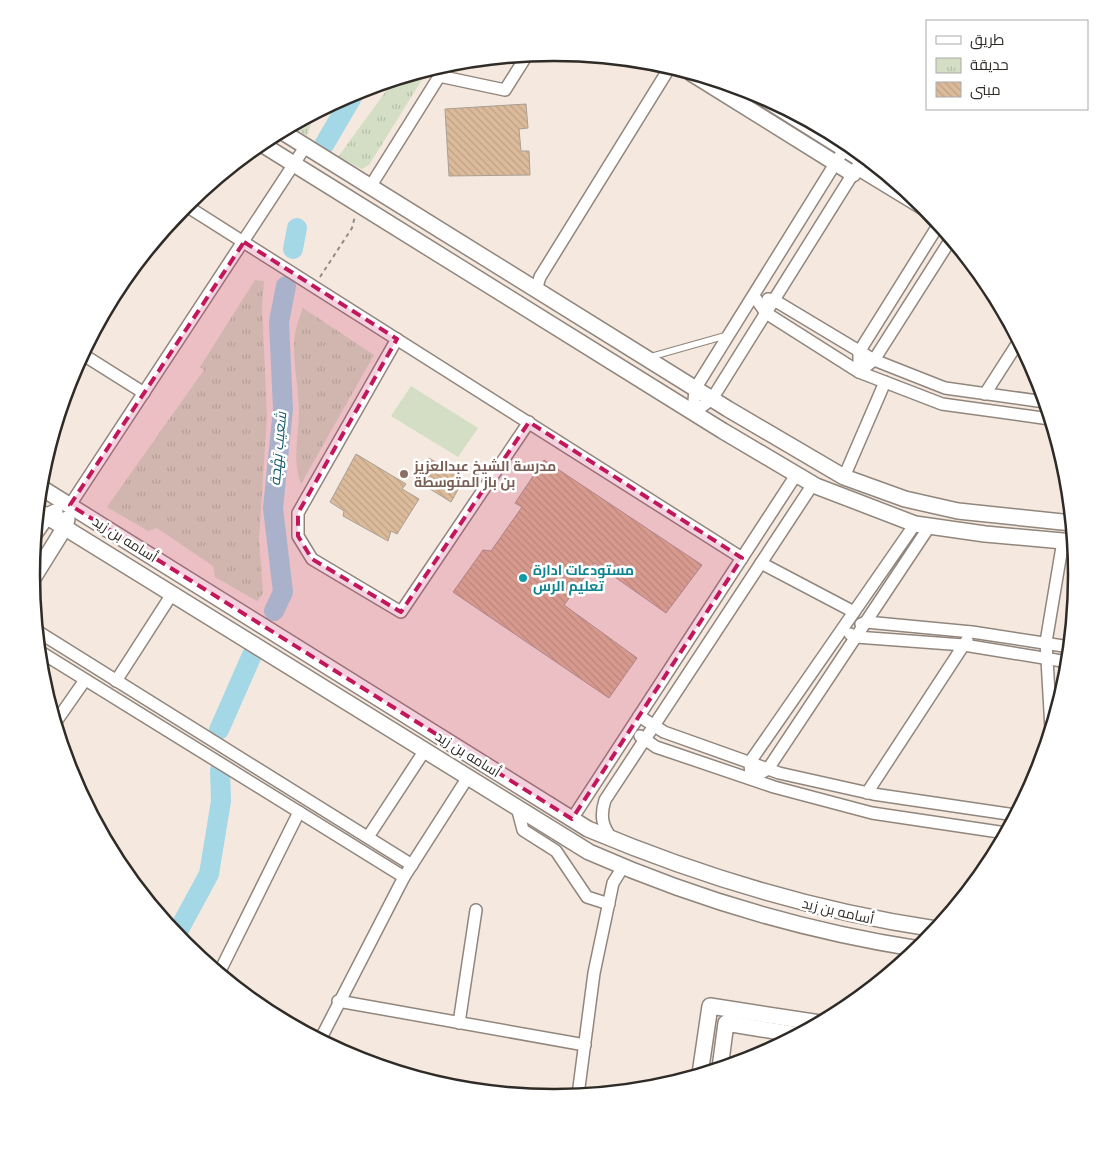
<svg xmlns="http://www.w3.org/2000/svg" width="1108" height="1150" font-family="'Varela Round',Cairo,sans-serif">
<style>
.park{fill:url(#park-tufts)}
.pitch{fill:#d4dec4}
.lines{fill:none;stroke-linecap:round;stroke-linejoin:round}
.river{stroke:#a4d8e7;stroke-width:20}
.building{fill:url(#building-back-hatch);stroke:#aa9f95}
.lane-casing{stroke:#91867d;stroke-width:8}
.street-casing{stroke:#91867d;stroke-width:14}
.secondary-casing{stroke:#91867d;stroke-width:18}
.path{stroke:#938b84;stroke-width:2;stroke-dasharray:4 4;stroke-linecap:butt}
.lane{stroke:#fff;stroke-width:5.5}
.street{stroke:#fff;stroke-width:11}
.secondary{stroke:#fff;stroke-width:15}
.marked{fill:#c2185b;fill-opacity:0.2;stroke:#c2185b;stroke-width:4;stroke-dasharray:10 6;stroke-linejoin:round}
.education-dot{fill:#8d6e63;stroke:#fff;stroke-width:2}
.culture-dot{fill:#0f9aa8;stroke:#fff;stroke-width:2}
.labels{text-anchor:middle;stroke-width:5;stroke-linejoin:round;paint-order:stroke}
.education-label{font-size:14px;font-weight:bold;fill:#785e54;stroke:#fff;text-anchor:start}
.street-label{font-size:14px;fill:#2f2b27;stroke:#fff}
.culture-label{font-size:14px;font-weight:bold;fill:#0d838f;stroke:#fff;text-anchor:start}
.water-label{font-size:15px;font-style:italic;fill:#155a6a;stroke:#fff}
.rim{fill:none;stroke:#2f2b27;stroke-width:2.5}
</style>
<defs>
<pattern id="park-tufts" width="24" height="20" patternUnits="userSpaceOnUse" patternTransform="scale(1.25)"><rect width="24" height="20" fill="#d4dec4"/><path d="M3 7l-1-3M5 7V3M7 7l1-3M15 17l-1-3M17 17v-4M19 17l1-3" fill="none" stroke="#b6bfa8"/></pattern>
<pattern id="building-back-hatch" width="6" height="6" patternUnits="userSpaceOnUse" patternTransform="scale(1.25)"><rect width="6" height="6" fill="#dcbb9b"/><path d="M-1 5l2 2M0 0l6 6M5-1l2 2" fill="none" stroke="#bda186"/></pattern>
</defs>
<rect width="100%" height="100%" fill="#f5e9df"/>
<g class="park">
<path d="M428 70 369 165 362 169 338 157 394 80Z"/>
<path d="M315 113 307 136 291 126Z"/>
<path d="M255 280 264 281 262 306 267 416 259 539 263 593 257 601 215 577 213 566 157 528 148 531 107 507 204 370 200 367Z"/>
<path d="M303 308 374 355 301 484C292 460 299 434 299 408 298 387 294 366 294 345 294 332 298 321 303 308Z"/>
</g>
<path class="pitch" d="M411 386 478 428 458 457 391 416Z"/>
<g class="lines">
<g class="river">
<path d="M324 145 355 92"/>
<path d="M293 249 297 228"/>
<path d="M274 611 283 592 273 508 283 409 279 322 286 286"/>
<path d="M219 730 252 655"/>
<path d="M176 935 209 874 221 801 220 770"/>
</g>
</g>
<g class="building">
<path d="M526 104 528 128 519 129 521 151H529L530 175 449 176 445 109Z"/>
<path d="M356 454 406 484 402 489 419 499 397 534 391 531 388 541 343 516 344 511 330 502Z"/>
<path d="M429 458 464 479 451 502 414 479Z"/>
<path d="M544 460 702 565 666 613 595 563 564 605 637 658 609 698 453 592 483 550 491 551 522 507 515 503Z"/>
</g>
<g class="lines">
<defs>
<path id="lane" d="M650 357 728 335"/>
<g id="street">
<path d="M439 76 505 90 527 55"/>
<path d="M848 143 695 389 693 413 712 399 864 156"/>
<path d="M857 169 931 214"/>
<path d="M370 187 447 64"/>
<path d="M185 205 742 558"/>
<path d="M939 224 859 352V372L874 360 951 239"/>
<path d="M536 290 540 277 670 67"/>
<path d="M754 296 766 313 859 372 942 404 1050 419"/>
<path d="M768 299 774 300 874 360 945 388 1045 402"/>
<path d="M397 339 298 513V536L312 559 401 612 529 422"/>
<path d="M82 354 144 393"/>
<path d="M985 394 1019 341"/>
<path d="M844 477 885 382"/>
<path d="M70 505 305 147"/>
<path d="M915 524 750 762 751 779 768 769 929 527"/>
<path d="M761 563 854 612"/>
<path d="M861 624 866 622 972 632 1070 647"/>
<path d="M37 631 412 865"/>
<path d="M850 634 856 637 964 645 1068 662"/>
<path d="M39 651 404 877"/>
<path d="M116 681 172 594"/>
<path d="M639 716 664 732 779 773 873 794 1015 815"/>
<path d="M55 723 85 680"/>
<path d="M1051 729 1046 642 1063 541"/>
<path d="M640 736 656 747 774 787 872 813 1006 833"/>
<path d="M867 793 967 640"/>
<path d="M517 807 523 830 556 851 587 897 609 904"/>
<path d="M572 819 796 475"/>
<path d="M368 837 425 750"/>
<path d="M612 839C602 826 600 816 605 800L813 484"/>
<path d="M219 973 299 812"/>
<path d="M338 1001 585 1045"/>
<path d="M459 1023 476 910"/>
<path d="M320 1040 404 877 468 777"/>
<path d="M578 1095 594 973 613 883 623 867"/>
</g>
<g id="secondary">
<path d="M691 73 853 174"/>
<path d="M754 92 862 160"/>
<path d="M281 131 728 409 844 477 905 499 958 511 1072 523"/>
<path d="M260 143 723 431 816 486 915 524 985 534 1074 542"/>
<path d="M40 487 588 829C702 877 814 911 936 929"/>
<path d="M38 511 589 852C695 899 805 931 919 949"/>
<path d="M35 533 47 516 55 512"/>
<path d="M32 580 65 527 67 519"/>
<path d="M720 1068 726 1023 798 1035"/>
<path d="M700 1074 710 1006 820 1023"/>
</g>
</defs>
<use href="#lane" class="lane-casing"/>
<use href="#street" class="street-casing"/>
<use href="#secondary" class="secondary-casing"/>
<path class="path" d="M320 277 352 228 355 216"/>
<use href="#lane" class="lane"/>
<use href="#street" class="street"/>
<use href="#secondary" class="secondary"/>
</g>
<path class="marked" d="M244 242 397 339 298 513V536L312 559 401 612 529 422 742 558 572 819 70 505Z"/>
<circle class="education-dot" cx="404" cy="474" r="5"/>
<circle class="culture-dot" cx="523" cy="578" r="5"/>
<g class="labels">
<g class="education-label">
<text x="414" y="471">مدرسة الشيخ عبدالعزيز<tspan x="414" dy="16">بن باز المتوسطة</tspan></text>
</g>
<g class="street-label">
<text transform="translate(125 539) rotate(32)" y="5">أسامه بن زيد</text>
<text transform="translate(468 754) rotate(32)" y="5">أسامه بن زيد</text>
<text transform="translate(838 911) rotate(13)" y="5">أسامه بن زيد</text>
</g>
<g class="culture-label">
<text x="533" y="575">مستودعات ادارة<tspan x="533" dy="16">تعليم الرس</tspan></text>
</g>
<g class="water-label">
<text transform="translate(278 449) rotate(-85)" y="5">شعيب بَهْجة</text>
</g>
</g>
<path d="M0 0H1108V1150H0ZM40 575a514 514 0 1 1 1028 0a514 514 0 1 1-1028 0Z" fill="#fff" fill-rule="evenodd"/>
<path class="rim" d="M40 575a514 514 0 1 1 1028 0a514 514 0 1 1-1028 0Z"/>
<rect x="926" y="20" width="162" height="90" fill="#ffffff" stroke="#acaaa9"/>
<rect x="936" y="36" width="25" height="8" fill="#ffffff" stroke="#acaaa9"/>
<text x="970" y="45" font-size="15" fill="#2f2b27">طريق</text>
<rect x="936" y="58" width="25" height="15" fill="url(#park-tufts)" stroke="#acaaa9"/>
<text x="970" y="70" font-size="15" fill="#2f2b27">حديقة</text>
<rect x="936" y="82" width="25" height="15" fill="url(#building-back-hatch)" stroke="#acaaa9"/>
<text x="970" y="95" font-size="15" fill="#2f2b27">مبنى</text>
</svg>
